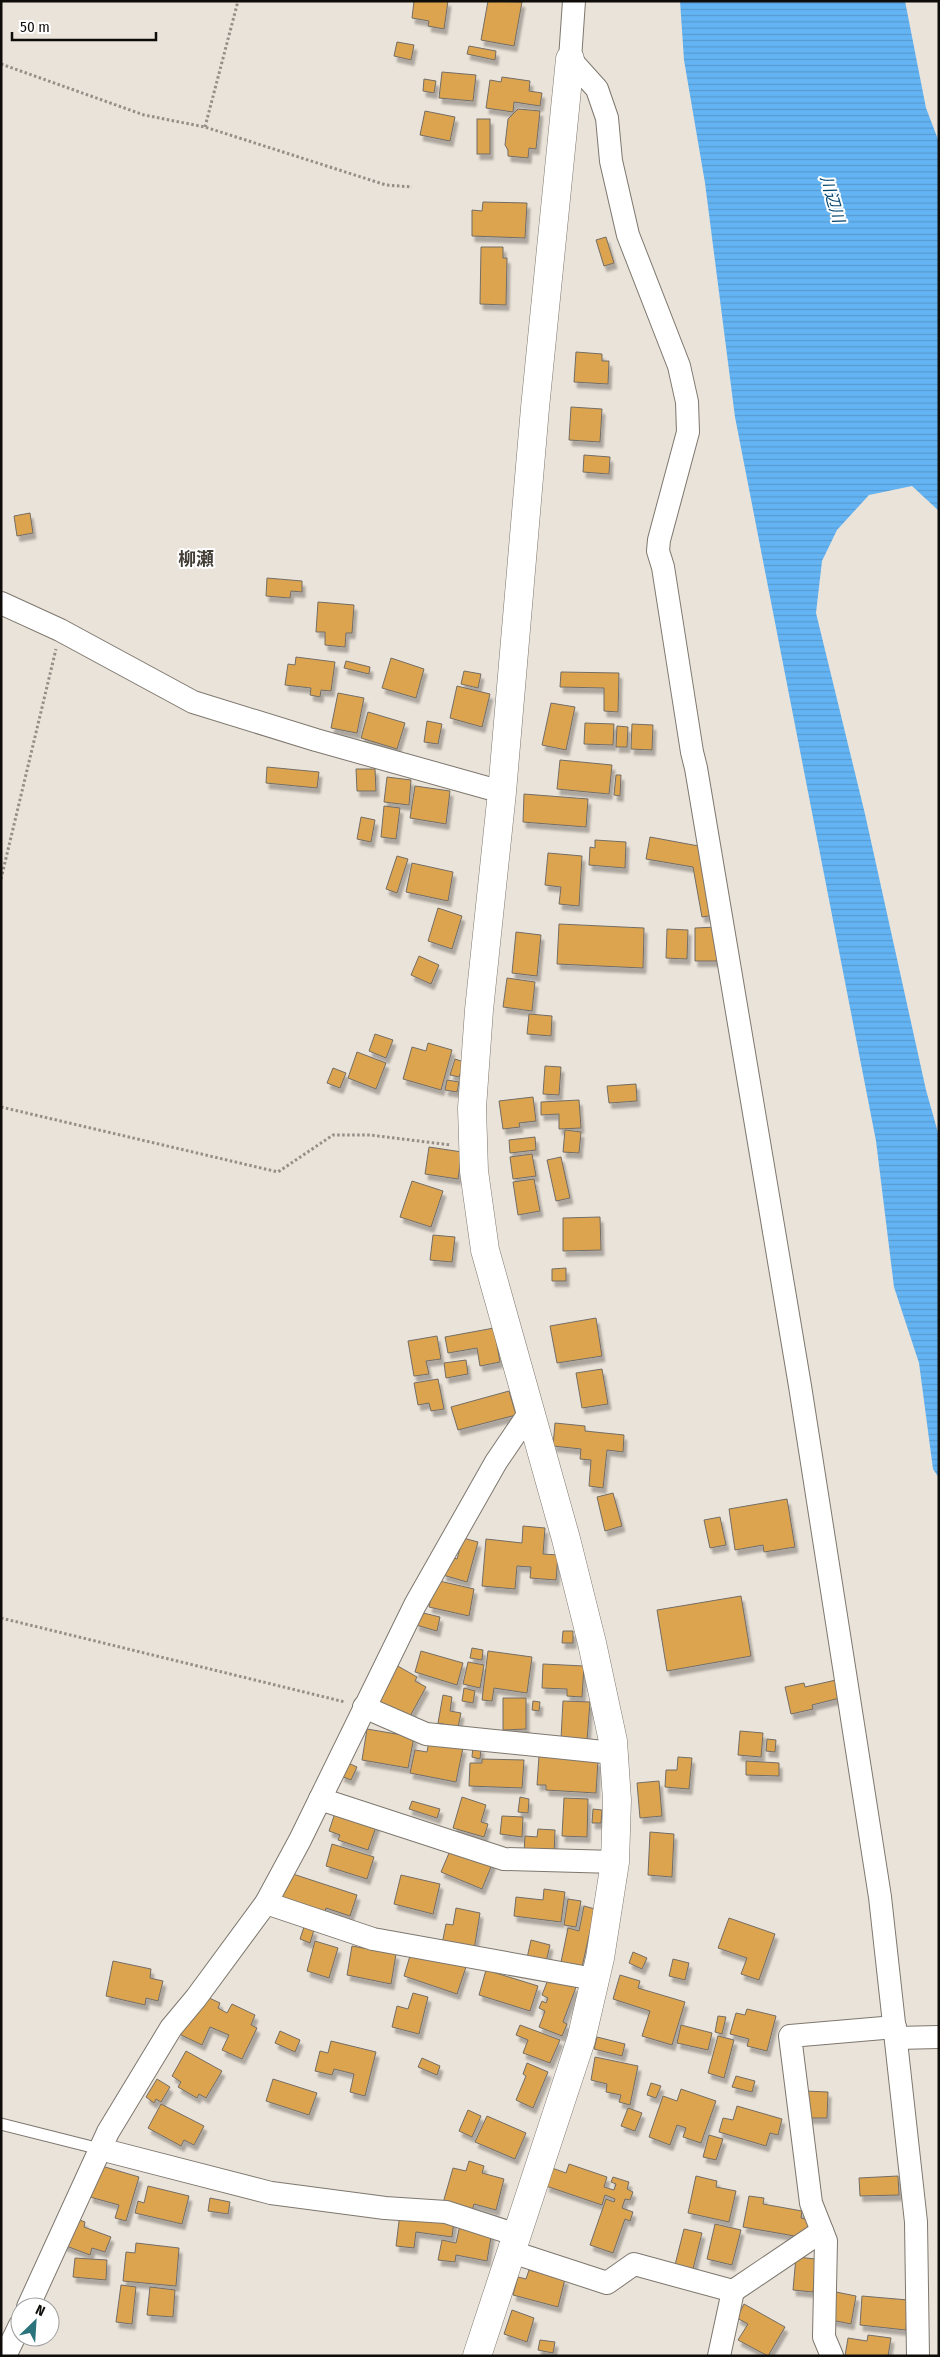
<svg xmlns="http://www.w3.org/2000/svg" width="940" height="2357" font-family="'Fira Sans Condensed','Noto Sans JP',sans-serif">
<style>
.water{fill:url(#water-rules)}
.building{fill:#dda44f;stroke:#736d65;filter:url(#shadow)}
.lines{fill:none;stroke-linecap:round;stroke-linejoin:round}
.lane-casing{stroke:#7d776e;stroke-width:13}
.street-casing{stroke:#7d776e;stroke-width:24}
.secondary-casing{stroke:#7d776e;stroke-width:29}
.path{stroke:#948f88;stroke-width:3;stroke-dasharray:2.5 2.5;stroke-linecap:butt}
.lane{stroke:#fff;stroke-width:11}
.street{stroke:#fff;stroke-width:22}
.secondary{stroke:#fff;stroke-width:28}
.labels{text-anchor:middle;stroke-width:4;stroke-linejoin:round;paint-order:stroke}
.water-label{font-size:16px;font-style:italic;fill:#02436c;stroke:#fff}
.quarter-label{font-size:18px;font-weight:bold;fill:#433e36;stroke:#fff}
</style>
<defs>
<pattern id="water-rules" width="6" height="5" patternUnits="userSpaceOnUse" patternTransform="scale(1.25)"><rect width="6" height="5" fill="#64b4f4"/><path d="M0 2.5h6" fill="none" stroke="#569ad0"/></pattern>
<filter id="shadow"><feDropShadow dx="3" dy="5.5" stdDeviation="1" flood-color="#0004"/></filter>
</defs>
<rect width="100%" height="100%" fill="#eae3d9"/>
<path class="water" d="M680 1H905L926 108 939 142V511L912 486 869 495 837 530 822 561 816 613 865 814 926 1090 939 1136V1478L933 1469 919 1363 894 1287 876 1141 735 417 705 183 684 60Z"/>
<g class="building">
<path d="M414 1H448L444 29 428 26 429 21 412 18Z"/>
<path d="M488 1 522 2 514 46 481 40Z"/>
<path d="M397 42 414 45 411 60 394 56Z"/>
<path d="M469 46 496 51 495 60 467 54Z"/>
<path d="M442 72 476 75 473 101 439 98Z"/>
<path d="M502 77 530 81 529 91 542 93 540 106 514 102 513 112 486 108 490 80 501 82Z"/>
<path d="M424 79 436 81 434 93 423 91Z"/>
<path d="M518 109 540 111 536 149 529 148 528 158 508 156V150L505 145 508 119Z"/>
<path d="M425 111 455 117 450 141 420 135Z"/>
<rect x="477" y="119" width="13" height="35"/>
<path d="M483 202 527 203 525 238 472 236V210L482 211Z"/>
<path d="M606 237 614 263 604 266 596 240Z"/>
<path d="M481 247H503V258H507L506 305 480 304Z"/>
<path d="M576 352 602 354V361H609L608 384 574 382Z"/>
<path d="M571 407 602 409 600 442 569 440Z"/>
<path d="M584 455 610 457 609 474 583 472Z"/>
<path d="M30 513 33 533 17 536 14 516Z"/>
<path d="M267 578 302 581V592L291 591 290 598 266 596Z"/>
<path d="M318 602 354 605 352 633H346L345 647 325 645V632H316Z"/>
<path d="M296 657 335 662 331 691 321 690 320 697 310 695 311 688 285 685 288 664 295 665Z"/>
<path d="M391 658 424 669 416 698 382 688Z"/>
<path d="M346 661 370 667 369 674 344 668Z"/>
<path d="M464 671 481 674 478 688 461 684Z"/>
<path d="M561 672 619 673 618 712 604 711V688L560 687Z"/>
<path d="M457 686 490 694 482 727 450 718Z"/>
<path d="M338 693 364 698 357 733 331 728Z"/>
<path d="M551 703 575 707 566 750 542 745Z"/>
<path d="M368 712 405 723 397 749 361 738Z"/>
<path d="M427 721 442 724 438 744 424 742Z"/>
<path d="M585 723 614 724 613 745 584 744Z"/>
<path d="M632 724 653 725 652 750 631 749Z"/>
<path d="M617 726 628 727 627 747H616Z"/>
<path d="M560 760 612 765 609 794 557 789Z"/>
<path d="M267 767 319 772 317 788 266 783Z"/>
<path d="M356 769H375L376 791H357Z"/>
<path d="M616 775H621L620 796 614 795Z"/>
<path d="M387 777 411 780 409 805 384 802Z"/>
<path d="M415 786 450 791 446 824 410 818Z"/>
<path d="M524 794 588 799 586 827 523 822Z"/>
<path d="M384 806 400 808 396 839 381 837Z"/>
<path d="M361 817 375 820 371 842 357 839Z"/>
<path d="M650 837 704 847 715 915 702 917 693 867 646 859Z"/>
<path d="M595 840 626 842 625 868 589 865 590 847 595 848Z"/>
<path d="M548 853 582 856 579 906 559 904 561 887 545 885Z"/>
<path d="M397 856 408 859 397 893 386 889Z"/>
<path d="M412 863 453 872 448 901 406 892Z"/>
<path d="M438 908 462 916 452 949 428 941Z"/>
<path d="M559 924 644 928 643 968 557 964Z"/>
<path d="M717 927V961H695V928Z"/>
<path d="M667 929 688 930 687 959 666 958Z"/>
<path d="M516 932 541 935 537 976 512 973Z"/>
<path d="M419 956 439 965 431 984 411 975Z"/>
<path d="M507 978 535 982 532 1011 503 1007Z"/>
<path d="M529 1014 552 1016 551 1036 527 1034Z"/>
<path d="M375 1034 393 1040 386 1058 369 1051Z"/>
<path d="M428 1043 452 1050 441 1090 403 1079 412 1047 426 1051Z"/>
<path d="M357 1052 386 1063 376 1089 348 1078Z"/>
<path d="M455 1059 464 1062 459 1077 450 1075Z"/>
<path d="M545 1066 561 1067 559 1095 543 1094Z"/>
<path d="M333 1068 346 1073 340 1088 327 1083Z"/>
<path d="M447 1080 459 1082 457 1092 445 1090Z"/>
<path d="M636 1084 637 1101 609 1103 607 1086Z"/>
<path d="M533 1097 536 1121 519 1123 520 1127 503 1129 499 1101Z"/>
<path d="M579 1100 581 1128 559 1129V1114L541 1115V1102Z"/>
<path d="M565 1130 581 1132 579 1153 563 1152Z"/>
<path d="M535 1137 536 1150 510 1153 509 1140Z"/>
<path d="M429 1147 462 1152 458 1179 425 1174Z"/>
<path d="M532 1154 536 1176 513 1179 510 1157Z"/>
<path d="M561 1157 570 1198 556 1201 547 1160Z"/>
<path d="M534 1179 540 1211 518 1215 513 1182Z"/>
<path d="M412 1181 443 1191 431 1227 400 1217Z"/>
<path d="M600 1217 601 1250 563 1251V1218Z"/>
<path d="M433 1235 455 1237 452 1262 430 1260Z"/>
<path d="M566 1268V1281H552V1269Z"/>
<path d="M596 1318 602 1356 557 1363 550 1326Z"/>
<path d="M494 1328 500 1362 480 1366 477 1348 448 1353 445 1337Z"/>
<path d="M437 1336 441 1359 426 1361 429 1374 414 1376 408 1341Z"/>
<path d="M466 1360 468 1374 446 1378 444 1363Z"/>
<path d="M602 1369 608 1404 582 1408 576 1373Z"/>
<path d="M438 1379 444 1409 431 1411 429 1403 418 1405 414 1383Z"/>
<path d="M509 1391 516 1415 458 1430 451 1407Z"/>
<path d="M555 1423 585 1426V1431L624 1435 623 1452 607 1450 603 1488 589 1486 591 1460 580 1459 581 1449 553 1446Z"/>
<path d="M613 1493 622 1526 605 1531 597 1497Z"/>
<path d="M787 1499 795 1547 764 1552 763 1545 735 1550 729 1509Z"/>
<path d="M720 1517 726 1545 710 1548 704 1520Z"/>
<path d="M523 1526 545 1528 543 1554 558 1555 556 1580 530 1578 531 1567 517 1566 515 1589 482 1586 486 1539 522 1543Z"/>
<path d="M463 1538 478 1542 467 1582 443 1575 448 1556 457 1559Z"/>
<path d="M435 1580 474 1589 469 1616 429 1607Z"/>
<path d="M741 1596 751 1656 667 1671 657 1610Z"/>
<path d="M419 1612 440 1617 437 1631 416 1625Z"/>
<path d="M563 1631H573V1643H562Z"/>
<path d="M472 1648 483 1650 482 1660 470 1658Z"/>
<path d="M421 1651 463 1663 457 1685 415 1672Z"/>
<path d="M488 1651 532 1657 527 1693 494 1688 492 1701 482 1700Z"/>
<path d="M468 1662 484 1665 480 1688 463 1684Z"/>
<path d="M543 1664 584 1666 582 1697 567 1696V1689L542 1688Z"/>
<path d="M396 1665 417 1677 415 1681 426 1687 409 1718 377 1700Z"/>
<path d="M836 1680 840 1698 812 1705 813 1709 791 1714 785 1687 804 1683 805 1687Z"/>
<path d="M464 1688 475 1691 473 1703 462 1701Z"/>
<path d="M443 1695 452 1697 450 1711 461 1713 458 1727 438 1723Z"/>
<path d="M503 1698H526V1729L503 1730Z"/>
<path d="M533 1701 540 1702 539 1711 532 1710Z"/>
<path d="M563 1701 590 1702 587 1740 561 1739Z"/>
<path d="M367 1729 414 1737 408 1768 362 1760Z"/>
<path d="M740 1731 763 1733 761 1757 738 1755Z"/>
<path d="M767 1739 776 1740 775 1752 766 1751Z"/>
<path d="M429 1741 463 1748 456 1782 410 1773 415 1750 427 1752Z"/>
<path d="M473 1746 481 1748 480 1759 472 1757Z"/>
<path d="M539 1756 598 1760 596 1793 546 1790V1785H537Z"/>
<path d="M678 1757 692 1758 689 1789 665 1787 666 1770H677Z"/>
<path d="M482 1759 524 1760 522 1788 469 1786 470 1763H482Z"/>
<path d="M746 1761 779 1763V1776L746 1775Z"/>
<path d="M346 1762 357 1767 351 1780 341 1776Z"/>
<path d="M659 1781 662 1816 640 1818 637 1783Z"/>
<path d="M462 1797 486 1805 481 1822 488 1824 484 1837 453 1828Z"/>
<path d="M520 1797 529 1799 528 1813 518 1812Z"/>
<path d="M564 1798 588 1799 587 1837 562 1836Z"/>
<path d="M412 1801 440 1809 437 1818 409 1809Z"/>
<path d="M593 1809 602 1810 601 1823H592Z"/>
<path d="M336 1810 377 1824 368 1850 338 1840 340 1835 329 1831Z"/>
<path d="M502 1816 523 1817 522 1837 500 1834Z"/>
<path d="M538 1829 555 1830 554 1855 524 1853 525 1836 537 1837Z"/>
<path d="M650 1832 674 1834 672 1877 648 1875Z"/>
<path d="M332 1844 374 1857 367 1879 326 1866Z"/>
<path d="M452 1846 493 1862 482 1889 441 1872Z"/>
<path d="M293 1874 357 1895 350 1916 326 1908 323 1917 277 1899 283 1882 289 1884Z"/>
<path d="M401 1875 440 1884 433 1914 394 1904Z"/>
<path d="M544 1889 565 1892 561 1922 514 1916 516 1897 543 1900Z"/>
<path d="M568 1899 581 1901 576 1927 564 1925Z"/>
<path d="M584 1906 595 1909 582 1967 561 1962 568 1928 579 1931Z"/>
<path d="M456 1908 480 1913 474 1950 442 1944 446 1924 453 1925Z"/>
<path d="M729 1918 775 1934 759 1980 741 1974 747 1958 718 1948Z"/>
<path d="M304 1927 314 1930 310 1943 300 1939Z"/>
<path d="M531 1940 550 1945 546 1962 527 1958Z"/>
<path d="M315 1941 338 1948 329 1978 307 1971Z"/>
<path d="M352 1946 396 1954 391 1984 347 1975Z"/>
<path d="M412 1949 466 1967 457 1994 404 1976Z"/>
<path d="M633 1952 647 1958 642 1969 629 1963Z"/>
<path d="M673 1959 689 1963 685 1980 669 1976Z"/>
<path d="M113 1961 151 1969 150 1978 163 1981 158 2001 146 1998 145 2005 106 1996Z"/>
<path d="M486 1970 538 1986 530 2011 479 1995Z"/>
<path d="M620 1975 640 1981 638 1988 685 2002 672 2045 642 2036 650 2011 613 1999Z"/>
<path d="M549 1977 576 1987 563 2022 567 2024 562 2036 539 2027 545 2011 539 2008 542 2001 546 2003 548 1998 542 1995Z"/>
<path d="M413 1993 428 1997 419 2034 392 2027 397 2006 408 2009Z"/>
<path d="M205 1996 220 2003 218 2008 227 2013 232 2004 255 2015 251 2025 257 2028 242 2059 222 2050 229 2035 210 2027 202 2045 177 2033 191 2014 195 2017Z"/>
<path d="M747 2009 776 2016 767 2051 747 2046 749 2039 730 2034 736 2013 745 2015Z"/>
<path d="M718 2016 726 2017 722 2034 715 2032Z"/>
<path d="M520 2025 560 2040 550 2063 523 2053 528 2040 516 2035Z"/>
<path d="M681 2025 712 2033 708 2050 677 2043Z"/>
<path d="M280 2031 300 2040 295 2052 275 2043Z"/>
<path d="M718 2036 734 2040 724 2078 708 2073Z"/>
<path d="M597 2037 625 2044 622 2056 594 2049Z"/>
<path d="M331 2041 376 2052 365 2096 350 2092 354 2074 334 2069 332 2075 315 2071 320 2051 328 2053Z"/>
<path d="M186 2051 222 2071 206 2098 199 2094 197 2098 178 2087 181 2082 172 2076Z"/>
<path d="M595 2057 638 2066 630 2105 619 2102 621 2095 606 2092 607 2084 591 2080Z"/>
<path d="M422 2058 440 2066 437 2075 418 2067Z"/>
<path d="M527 2063 548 2072 533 2108 516 2100 526 2076 523 2074Z"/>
<path d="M736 2076 755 2081 752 2092 732 2087Z"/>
<path d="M157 2079 170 2087 161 2102 156 2099 154 2103 146 2097Z"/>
<path d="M273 2079 317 2093 309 2115 266 2101Z"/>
<path d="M651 2083 661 2086 656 2098 647 2095Z"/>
<path d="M681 2089 716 2101 701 2143 683 2137 686 2128 677 2125 670 2145 649 2137 663 2096 677 2101Z"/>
<path d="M805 2091 828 2092 827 2118H804Z"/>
<path d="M161 2104 204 2126 194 2145 184 2140 181 2146 148 2128Z"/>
<path d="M737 2106 782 2119 778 2135 770 2133 766 2146 719 2132 723 2118 733 2120Z"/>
<path d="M628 2108 642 2113 635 2131 621 2126Z"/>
<path d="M468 2110 481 2116 472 2137 459 2131Z"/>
<path d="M487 2116 526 2133 515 2159 475 2142Z"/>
<path d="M709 2135 723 2139 716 2160 703 2157Z"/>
<path d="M469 2161 484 2166 482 2173 504 2179 496 2210 474 2204 472 2211 443 2203 453 2168 466 2171Z"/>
<path d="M95 2164 139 2177 126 2221 115 2218 119 2205 90 2197Z"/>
<path d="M569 2164 607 2177 604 2187 614 2190 616 2184 611 2182 613 2177 629 2182 627 2189 633 2192 630 2200 625 2199 622 2208 633 2212 630 2221 625 2219 613 2253 590 2245 606 2199 614 2202 615 2199 605 2195 602 2205 546 2186 552 2168 566 2173Z"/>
<path d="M696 2176 717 2181 716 2187 736 2191 729 2222 688 2213Z"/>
<path d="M898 2176 899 2195 860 2196 859 2178Z"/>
<path d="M148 2186 189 2196 182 2224 135 2213 138 2201 144 2203Z"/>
<path d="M749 2196 764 2198 763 2204 802 2211 801 2218 809 2220 806 2238 743 2227Z"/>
<path d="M210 2198 230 2202 228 2214 208 2211Z"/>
<path d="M400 2213 454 2220 452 2237 416 2232 414 2248 396 2246Z"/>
<path d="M77 2219 85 2222 84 2227 111 2237 105 2252 92 2248 90 2255 61 2244Z"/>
<path d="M715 2224 741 2230 732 2265 707 2259Z"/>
<path d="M460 2225 492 2231 487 2261 456 2255 455 2262 438 2260 442 2240 456 2243Z"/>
<path d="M684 2229 702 2233 693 2269 675 2265Z"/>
<path d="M136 2243 179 2248 176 2286 123 2281 126 2252 135 2253Z"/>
<path d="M796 2257 816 2259 813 2292 793 2290Z"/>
<path d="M75 2258 107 2260 106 2280 73 2277Z"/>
<path d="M529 2270 565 2279 558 2307 513 2295 518 2277 526 2279Z"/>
<path d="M121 2285 136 2287 132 2324 116 2322Z"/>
<path d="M150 2287 175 2290 173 2317 147 2315Z"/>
<path d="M836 2292 856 2296 851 2324 831 2320Z"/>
<path d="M862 2296 908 2300 906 2330 860 2325Z"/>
<path d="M744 2304 785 2327 768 2356 738 2340 748 2324 737 2318Z"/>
<path d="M512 2310 534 2318 527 2342 504 2334Z"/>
<path d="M868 2335 891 2338 888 2356H845L848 2338 867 2341Z"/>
<path d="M540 2340 555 2342 553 2353 538 2350Z"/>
</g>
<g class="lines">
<defs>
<path id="lane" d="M1 2124 100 2149"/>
<g id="street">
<path d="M574 1 570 59 597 89 607 118 611 161 628 235 679 366 687 402 688 432 659 540 658 551 663 567 692 752 696 768 800 1386 880 1897 916 2222 918 2356"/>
<path d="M1 603 60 630 193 702 316 740 502 792"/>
<path d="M364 1707 426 1734 614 1753"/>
<path d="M320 1799 504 1859 615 1862"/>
<path d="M266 1903 373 1939 594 1979"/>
<path d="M896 2038 939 2037"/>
<path d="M100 2149 271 2193 385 2208 446 2212 517 2235"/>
<path d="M512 2252 607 2283 634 2264 733 2291 822 2231"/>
<path d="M28 2307 108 2132 171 2028 196 1998 266 1903 300 1840 415 1605 496 1462 530 1412"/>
<path d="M5 2356 20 2325"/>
<path d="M719 2356 733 2291"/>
<path d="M832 2356 824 2337 826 2241 811 2203 790 2036 895 2027"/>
</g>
<path id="secondary" d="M477 2356 581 2040 600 1958 615 1862 617 1800 613 1741 592 1643 566 1539 485 1250 474 1171 472 1108 479 1010 502 792 535 408 570 59"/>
</defs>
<use href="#lane" class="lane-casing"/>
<use href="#street" class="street-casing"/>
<use href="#secondary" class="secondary-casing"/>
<g class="path">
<path d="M1 64 144 115 205 127 386 185 412 187"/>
<path d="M205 127 238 1"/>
<path d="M1 879 56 649"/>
<path d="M1 1107 278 1172 333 1135H370L451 1145"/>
<path d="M1 1618 345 1702"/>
</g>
<use href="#lane" class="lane"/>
<use href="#street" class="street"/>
<use href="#secondary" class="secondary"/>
</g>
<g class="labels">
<g class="water-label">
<text transform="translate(833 199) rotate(74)" y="6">川辺川</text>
</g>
<g class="quarter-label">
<text x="196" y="565">柳瀬</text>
</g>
</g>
<rect width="940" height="2357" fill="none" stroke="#0f0d0a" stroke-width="5"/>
<g transform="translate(35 2322) rotate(25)"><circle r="24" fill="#ffffff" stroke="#9f9e9d"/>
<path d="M0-4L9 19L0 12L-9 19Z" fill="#2b747c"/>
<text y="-8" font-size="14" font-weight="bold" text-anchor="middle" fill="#0f0d0a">N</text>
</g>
<path d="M12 32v8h144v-8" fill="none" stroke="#0f0d0a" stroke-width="2.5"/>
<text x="20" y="32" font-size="15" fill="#0f0d0a" stroke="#ffffff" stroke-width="4" paint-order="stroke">50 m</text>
</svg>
